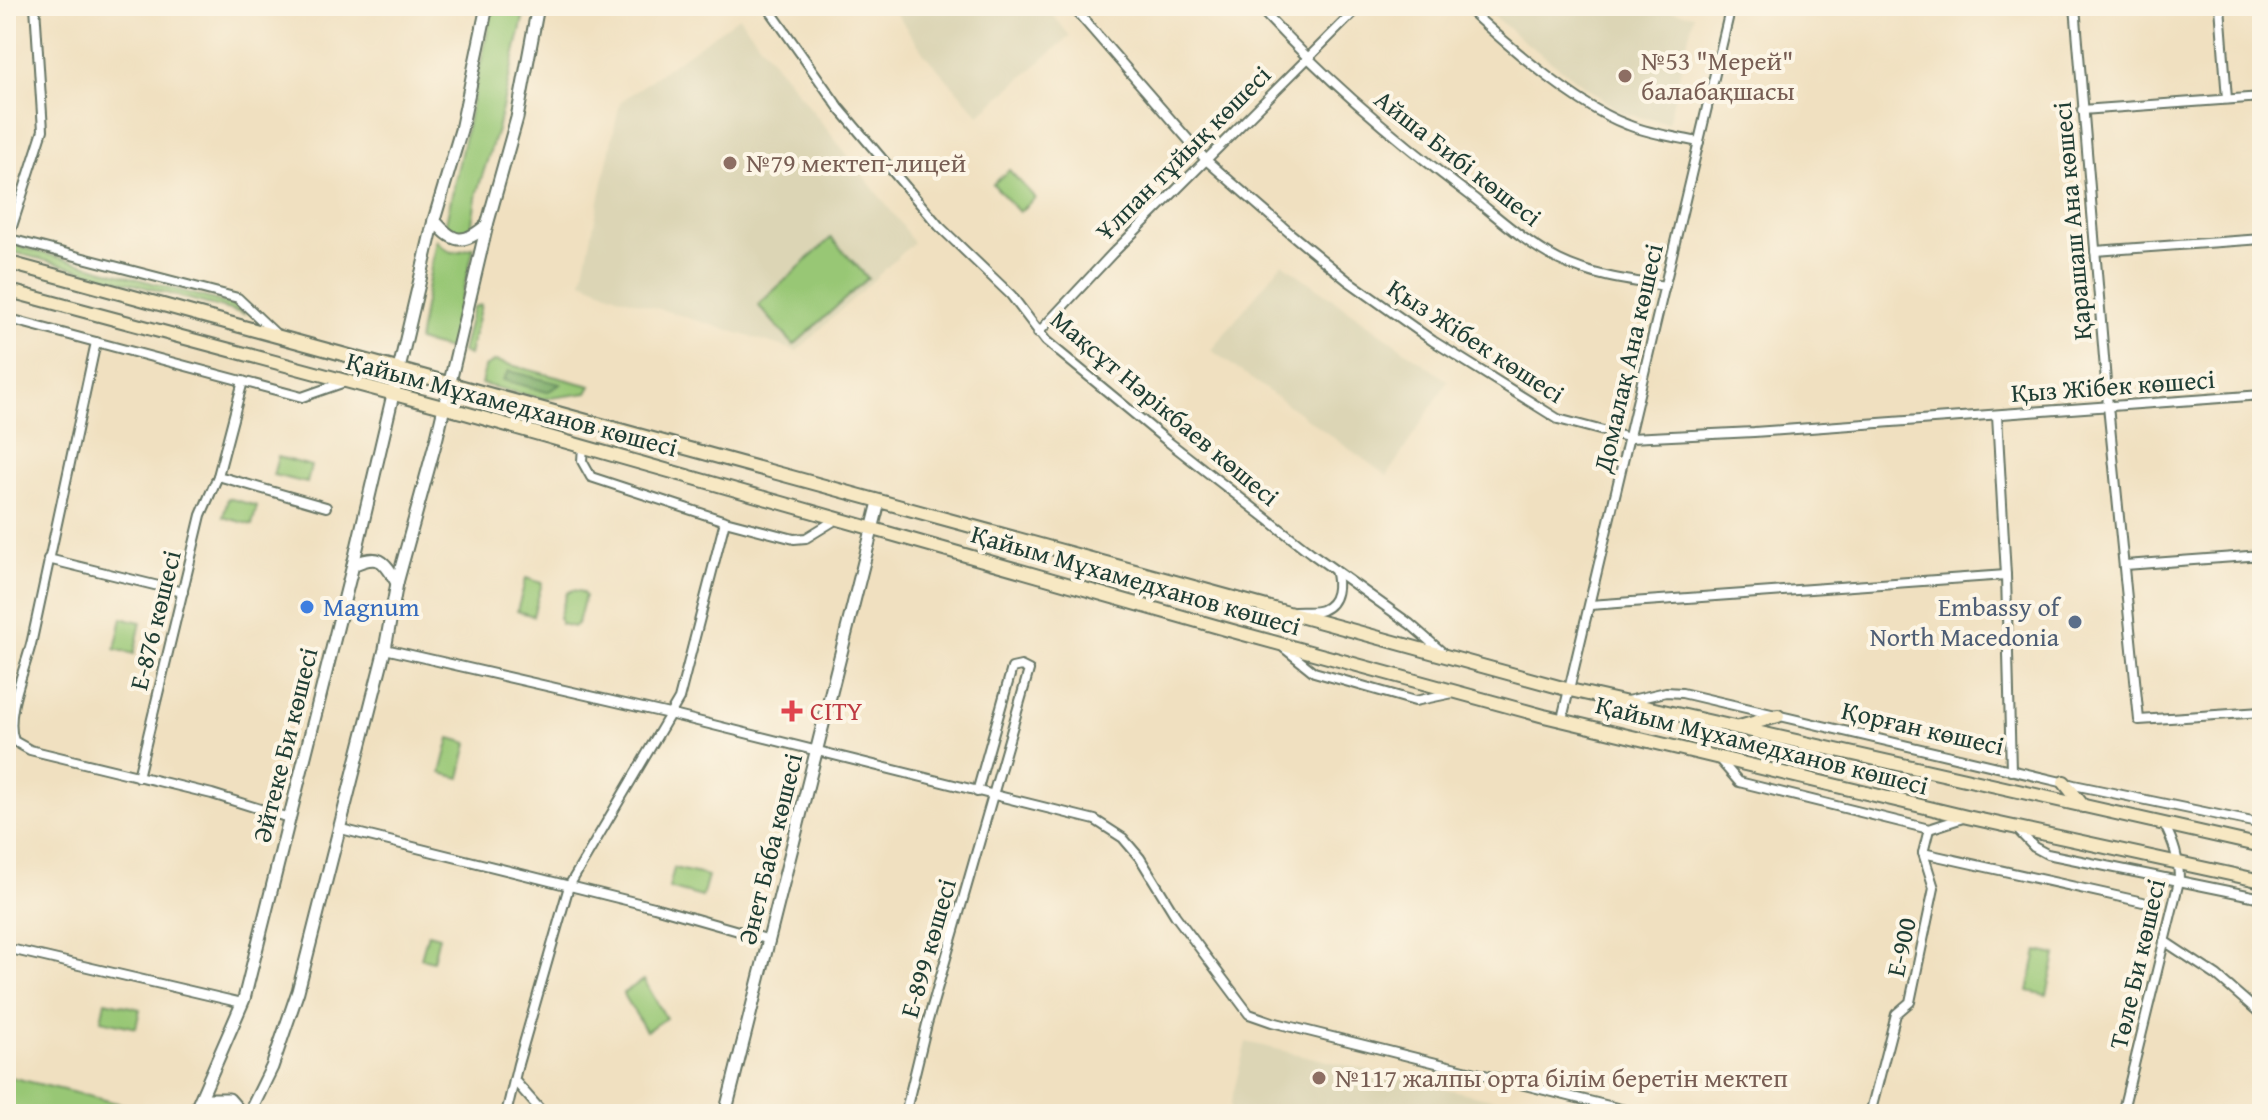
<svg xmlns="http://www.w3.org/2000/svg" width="2268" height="1120" font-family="'Gentium Book Plus',serif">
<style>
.built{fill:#dcd5b5}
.green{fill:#98c775;stroke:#5c8254;stroke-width:2}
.forest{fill:#7aac66;stroke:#4c744d;stroke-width:2}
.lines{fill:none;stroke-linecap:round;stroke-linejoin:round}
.minor-casing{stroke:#687665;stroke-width:12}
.tertiary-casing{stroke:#687665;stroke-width:15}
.secondary-casing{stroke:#687665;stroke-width:16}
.minor{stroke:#fff;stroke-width:8}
.tertiary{stroke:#fff;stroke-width:11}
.secondary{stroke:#f7e8c3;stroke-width:12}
.education-dot{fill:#8d6e63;stroke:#fcf5e5;stroke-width:3}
.shop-dot{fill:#3f7fe0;stroke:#fcf5e5;stroke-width:3}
.service-dot{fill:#5c6f8a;stroke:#fcf5e5;stroke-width:3}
.health-dot{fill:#e0444e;stroke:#fcf5e5;stroke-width:3}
.labels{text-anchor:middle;stroke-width:8;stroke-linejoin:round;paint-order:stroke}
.education-label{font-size:26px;fill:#785e54;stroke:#fcf5e5;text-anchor:start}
.street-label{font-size:26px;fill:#1f3d34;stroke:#fcf5e5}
.shop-label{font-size:26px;fill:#366cbe;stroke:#fcf5e5;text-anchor:start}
.service-label{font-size:26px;fill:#4e5e75;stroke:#fcf5e5;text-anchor:end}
.health-label{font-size:26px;fill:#be3a42;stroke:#fcf5e5;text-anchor:start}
</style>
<rect width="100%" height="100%" fill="#fcf5e5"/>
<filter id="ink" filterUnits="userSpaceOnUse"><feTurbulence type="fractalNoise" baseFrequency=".0125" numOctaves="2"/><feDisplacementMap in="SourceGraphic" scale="16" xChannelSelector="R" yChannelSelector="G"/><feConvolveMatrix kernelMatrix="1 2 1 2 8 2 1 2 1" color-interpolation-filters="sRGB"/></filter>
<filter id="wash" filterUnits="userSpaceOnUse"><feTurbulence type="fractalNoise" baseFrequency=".006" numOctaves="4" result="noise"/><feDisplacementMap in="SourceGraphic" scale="32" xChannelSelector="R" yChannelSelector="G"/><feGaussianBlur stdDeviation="1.8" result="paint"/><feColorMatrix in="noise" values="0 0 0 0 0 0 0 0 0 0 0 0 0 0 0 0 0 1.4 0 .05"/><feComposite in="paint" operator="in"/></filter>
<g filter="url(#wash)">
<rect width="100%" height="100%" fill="#f0e0c0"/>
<g class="built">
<path d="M891 6H1045L1070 36 979 115 926 56Z"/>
<path d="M1482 6H1662L1667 10 1694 15 1668 123 1621 113 1521 39Z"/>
<path d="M739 17 902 225 913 243 797 351 620 297 582 281 620 102Z"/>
<path d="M1282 263 1448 381 1387 476 1211 350Z"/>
<path d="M1246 1042 1556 1114H1228Z"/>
</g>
<g class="green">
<path d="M493 6H526L497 130 477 192 471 229 456 232 449 229 446 222Z"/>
<path d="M1009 170 1035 198 1019 212 993 184Z"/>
<path d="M831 238 868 278 794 345 758 305Z"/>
<path d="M436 239C449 257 455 253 474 247L449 349 418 341Z"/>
<path d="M6 243 233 305 245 314 6 250Z"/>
<path d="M481 305 469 355 462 352 473 307Z"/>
<path d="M495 361 591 386 587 393 543 399 481 384 485 367Z"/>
<path d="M278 457 311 466 307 483 273 475Z"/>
<path d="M228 498 257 506 252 525 223 517Z"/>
<path d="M526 578 542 583 533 616 517 611Z"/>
<path d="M573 590 582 592 585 596 578 623 573 627 561 624 559 617 567 593Z"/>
<path d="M122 618 141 622 134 654 115 649Z"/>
<path d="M450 738 468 743 460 778 441 773Z"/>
<path d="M674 868 708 876 702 897 669 888Z"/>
<path d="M428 933 439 936 433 961 421 958Z"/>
<path d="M2037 951 2056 955 2047 995 2028 991Z"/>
<path d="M644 980 666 1018 646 1031 623 993Z"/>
<path d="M105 1001 140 1009 136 1028 101 1020Z"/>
<path d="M6 1076 162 1114H6Z"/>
</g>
<path class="forest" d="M509 371 561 384 547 392 503 380Z"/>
</g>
<g filter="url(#ink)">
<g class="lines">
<defs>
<g id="minor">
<path d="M767 6 839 108 939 226 1011 295 1046 341 1166 440 1311 553 1410 624 1442 652"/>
<path d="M1072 6 1206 160 1291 234 1347 280 1433 341 1558 419 1630 438 1754 432 2262 395"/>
<path d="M1258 6C1323 78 1394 138 1471 196 1499 218 1527 244 1559 260 1591 276 1630 281 1665 286"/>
<path d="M1465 6C1505 43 1578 107 1628 125 1651 134 1675 137 1699 142"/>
<path d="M2075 6 2108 406 2139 720 2262 712"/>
<path d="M2220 6 2227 99"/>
<path d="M2082 110 2262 97"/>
<path d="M6 238 238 298 276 334"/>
<path d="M8 239 43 130 35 6"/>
<path d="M2095 251 2262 239"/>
<path d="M6 318 302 397 345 382"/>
<path d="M1038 333 1112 254 1360 6"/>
<path d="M96 342C75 441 53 541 32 640 26 668 4 714 14 741L30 750 212 794 289 818"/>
<path d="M243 381 218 476 326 507"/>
<path d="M1997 415 2006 575 2011 771"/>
<path d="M583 446 582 461 591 477 725 521 794 539 806 538 837 519"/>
<path d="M48 559 183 592"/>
<path d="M2125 565 2262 555"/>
<path d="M1590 605 2006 575"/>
<path d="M1295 612C1302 611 1315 613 1322 610 1339 603 1339 584 1335 570"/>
<path d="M1284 648 1314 672 1415 701 1453 693"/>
<path d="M385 649 669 714 1095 820 1123 838 1140 858 1175 915 1249 1014 1272 1022 1641 1114"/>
<path d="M1627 701 1666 692 1682 693 2074 785 2262 824"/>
<path d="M1562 719 1731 6"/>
<path d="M1719 759 1739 782 1929 829 1963 818"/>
<path d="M138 777 201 515 218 476"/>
<path d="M2016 828 2034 847 2047 854 2262 898"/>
<path d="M341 829 654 907 770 940"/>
<path d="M1923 853 2143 902"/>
<path d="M2164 941 2217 976 2262 1015"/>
<path d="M6 948 242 1003"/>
<path d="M514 1080 544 1114"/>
<path d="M506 1114 518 1064 569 886 679 699 725 521"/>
<path d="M905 1114 927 1024 1029 670 1021 666 1012 668 977 792"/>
<path d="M1870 1114 1896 1014 1910 1002 1934 888 1923 853 1929 829"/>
<path d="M2122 1114 2179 881C2179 859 2174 843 2164 824"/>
</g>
<g id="tertiary">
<path d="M434 220C453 243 463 246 487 225"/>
<path d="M353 565C379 553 384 560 397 583"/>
<path d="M201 1099H229L242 1114"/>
<path d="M194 1114 244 999 353 565 434 220 461 130 487 6"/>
<path d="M249 1114 272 1067 298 991 385 649 397 583 437 437 487 225 517 118 538 6"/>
<path d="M725 1114 879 502"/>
</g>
<g id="secondary">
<path d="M6 262 1570 690 2262 846"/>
<path d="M6 290 465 413 1229 630 1544 716 1967 817 2262 881"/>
<path d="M1739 727 1778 716"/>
<path d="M2064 782 2083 806"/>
</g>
</defs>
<use href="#minor" class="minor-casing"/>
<use href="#tertiary" class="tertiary-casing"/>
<use href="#secondary" class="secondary-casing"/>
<use href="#minor" class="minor"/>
<use href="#tertiary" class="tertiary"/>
<use href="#secondary" class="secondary"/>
</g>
</g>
<g class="education-dot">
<circle cx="1625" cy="76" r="8"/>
<circle cx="730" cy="163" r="8"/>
<circle cx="1319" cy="1078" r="8"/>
</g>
<circle class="shop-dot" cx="307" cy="607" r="8"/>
<circle class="service-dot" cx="2075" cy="622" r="8"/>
<path class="health-dot" d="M788 699h8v8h8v8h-8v8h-8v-8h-8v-8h8z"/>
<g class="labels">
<g class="education-label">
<text x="1641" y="70">№53 "Мерей"<tspan x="1641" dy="30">балабақшасы</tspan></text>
<text x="746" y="172">№79 мектеп-лицей</text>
<text x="1335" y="1087">№117 жалпы орта білім беретін мектеп</text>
</g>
<g class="street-label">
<text transform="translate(1183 153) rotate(-45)" y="9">Ұлпан тұйық көшесі</text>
<text transform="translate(1458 158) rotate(38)" y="9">Айша Бибі көшесі</text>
<text transform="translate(2072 221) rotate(-95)" y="9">Қарашаш Ана көшесі</text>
<text transform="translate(1476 341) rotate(33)" y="9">Қыз Жібек көшесі</text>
<text transform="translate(1628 358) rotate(-77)" y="9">Домалақ Ана көшесі</text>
<text transform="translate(2113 386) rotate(-4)" y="9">Қыз Жібек көшесі</text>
<text transform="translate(512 404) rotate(15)" y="9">Қайым Мұхамедханов көшесі</text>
<text transform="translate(1165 408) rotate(40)" y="9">Мақсұт Нәрікбаев көшесі</text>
<text transform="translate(1136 580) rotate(16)" y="9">Қайым Мұхамедханов көшесі</text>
<text transform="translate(155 620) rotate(-76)" y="9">Е-876 көшесі</text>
<text transform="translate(1923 728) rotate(13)" y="9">Қорған көшесі</text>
<text transform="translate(285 745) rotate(-76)" y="9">Әйтеке Би көшесі</text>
<text transform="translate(1762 745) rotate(14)" y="9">Қайым Мұхамедханов көшесі</text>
<text transform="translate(770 849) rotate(-76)" y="9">Әнет Баба көшесі</text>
<text transform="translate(1901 947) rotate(-78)" y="9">E-900</text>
<text transform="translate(928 948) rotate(-74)" y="9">Е-899 көшесі</text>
<text transform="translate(2137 964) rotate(-77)" y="9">Төле Би көшесі</text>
</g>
<g class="shop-label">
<text x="323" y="616">Magnum</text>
</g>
<g class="service-label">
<text x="2059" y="616">Embassy of<tspan x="2059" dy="30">North Macedonia</tspan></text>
</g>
<g class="health-label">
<text x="810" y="720">CITY</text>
</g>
</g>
<rect width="2268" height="1120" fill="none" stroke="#fcf5e5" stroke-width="32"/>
</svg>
